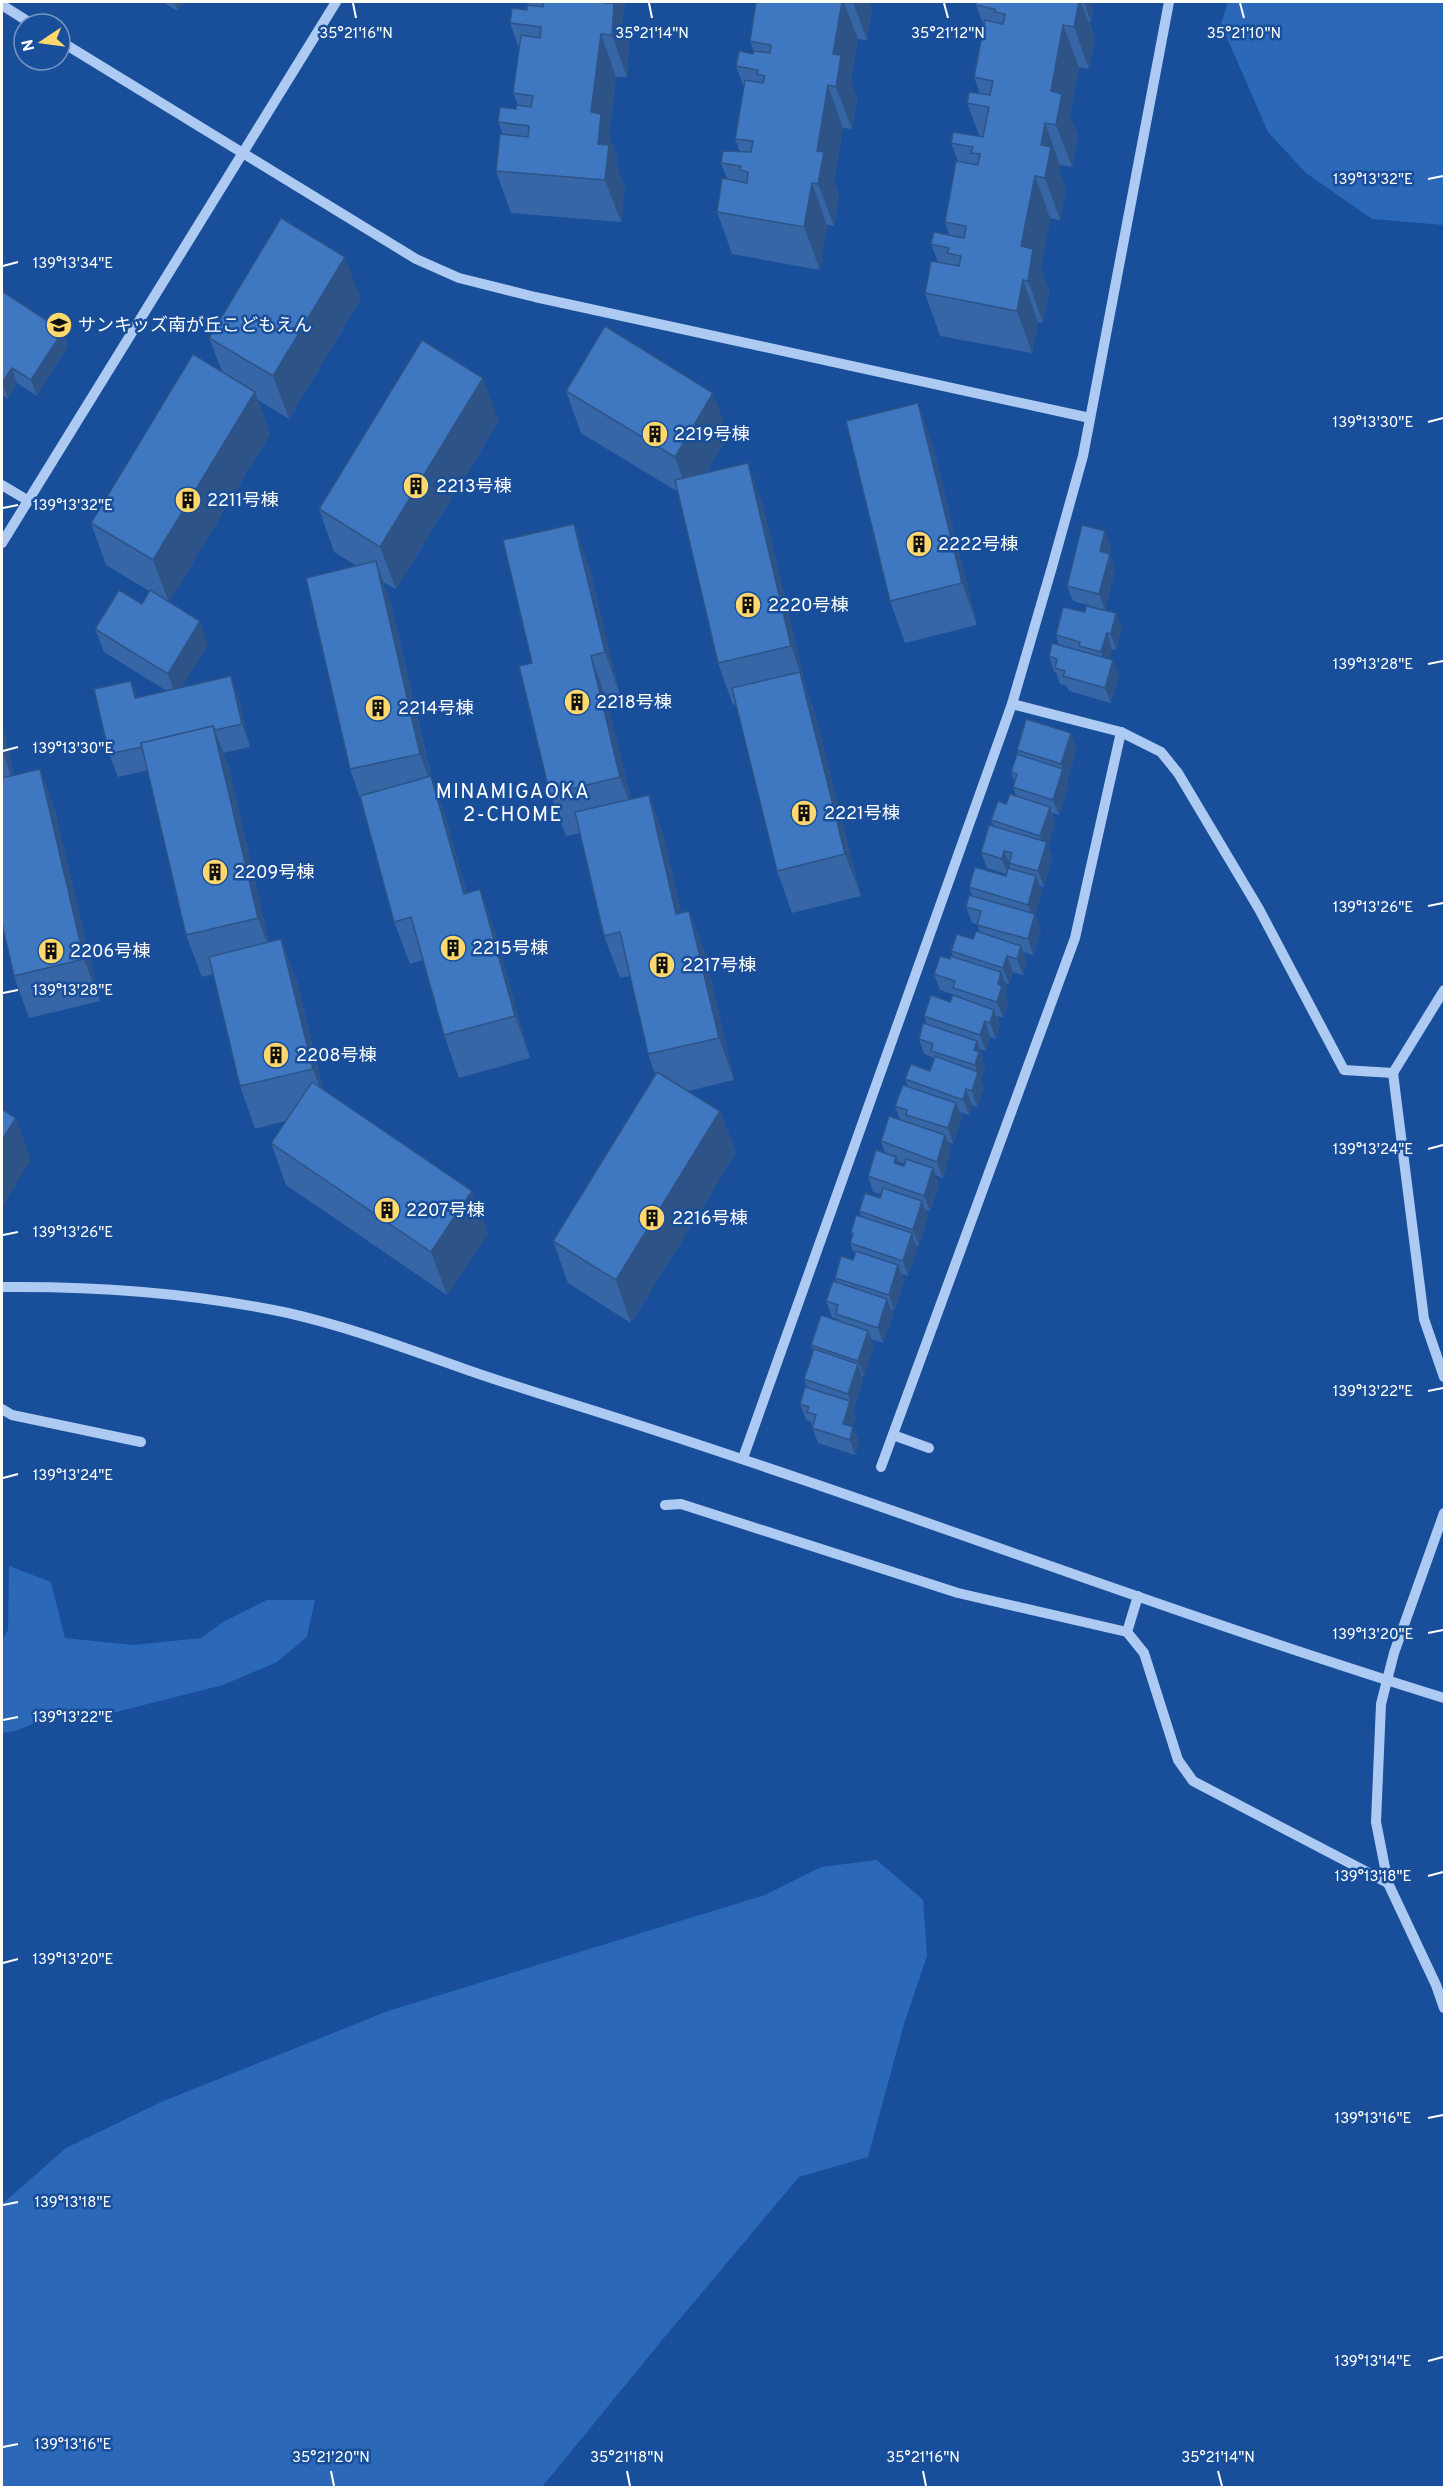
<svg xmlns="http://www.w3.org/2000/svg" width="1446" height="2489" font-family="Overpass,'Noto Sans JP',sans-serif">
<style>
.green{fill:#2b68b7}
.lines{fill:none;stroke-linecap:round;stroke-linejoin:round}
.minor{stroke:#adcbf2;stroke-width:10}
.wall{fill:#3766a6;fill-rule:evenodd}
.shaded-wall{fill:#2d5387}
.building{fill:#4077c1;stroke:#2d5387;stroke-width:1.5}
.ticks{fill:none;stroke:#fff;stroke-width:2}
.labels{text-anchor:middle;stroke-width:5;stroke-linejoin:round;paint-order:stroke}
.poi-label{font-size:18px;fill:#fff;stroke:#184e9a;text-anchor:start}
.neighbourhood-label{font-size:20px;letter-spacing:1.5px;fill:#fff;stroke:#184e9a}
.ticks-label{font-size:15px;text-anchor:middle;fill:#fff;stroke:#184e9a;stroke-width:5;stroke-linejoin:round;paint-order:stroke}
</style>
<rect width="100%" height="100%" fill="#184e9a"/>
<g class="green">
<path d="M1228 2H1444V225L1372 219 1306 173 1268 132 1221 24Z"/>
<path d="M9 1566 51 1582 65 1638 133 1645 201 1638 223 1622 267 1600H315L307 1637 277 1662 223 1685 112 1713 67 1711 15 1731 2 1733V1639L8 1630Z"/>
<path d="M877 1860 923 1900 927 1956 904 2024 868 2157 799 2177 663 2339 542 2487H2V2204L66 2148 161 2102 388 2011 765 1895 821 1867Z"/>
</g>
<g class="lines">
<g class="minor">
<path d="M2 5 32 24"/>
<path d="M60 41 416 259 459 278 535 297 1090 418"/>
<path d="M2 485 27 500"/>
<path d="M2 543 336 2"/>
<path d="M1012 704 1121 732 1161 752 1178 773 1259 909 1344 1070 1393 1073"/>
<path d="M1444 990 1393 1073 1424 1319 1444 1377"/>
<path d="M2 1287C97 1286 194 1293 288 1313 354 1328 418 1353 482 1375 521 1388 559 1400 598 1412 882 1502 1160 1610 1444 1698"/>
<path d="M2 1409 12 1415 141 1442"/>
<path d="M893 1435 929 1448"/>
<path d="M743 1458 1012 704 1052 567 1083 456 1169 2"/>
<path d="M881 1467 1075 938 1121 732"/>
<path d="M665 1505 681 1504 958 1593 1127 1632 1144 1653 1178 1760 1193 1781 1388 1883"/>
<path d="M1444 1513 1394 1653 1381 1704 1376 1822 1388 1883 1436 1985 1444 2008"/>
<path d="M1127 1632 1138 1596"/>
</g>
</g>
<g class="wall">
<path d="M162 2H183L178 11Z"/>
<path d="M527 2H625L622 25 629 45 627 77H616L609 135 617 157 616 164 625 188 621 222 511 213 496 171 503 135 498 122 516 109 518 105 513 93 519 48 510 23 527 10 528 5Z"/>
<path d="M756 2H869L872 9 867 40 858 39 851 81 857 98 852 129 843 128 834 182 839 194 834 226 827 225 820 270 732 254 717 212 727 179 721 163 740 152 735 139 744 88 736 66 753 54 754 52 750 41Z"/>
<path d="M976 2H1091L1093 9 1091 22 1089 21 1095 39 1089 69 1079 67 1070 115 1078 136 1072 167 1060 165 1059 170 1066 189 1060 220 1050 218 1041 268 1049 291 1043 323 1038 322 1032 353 940 336 925 293 938 262 931 244 949 235 945 222 958 161 951 143 980 137 967 103 980 94 974 77 984 27 976 5Z"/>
<path d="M2 291 63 331 68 346 37 396 17 383 8 399 2 395Z"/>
<path d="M361 299 289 419 258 400 270 434 169 602 208 644 181 688 239 700 250 747 223 753 229 768 269 942 281 939 297 982 323 1089 472 1191 488 1234 447 1295 286 1185 271 1143 285 1121 255 1129 240 1086 213 974 202 977 186 935 148 770 118 777 109 754 131 681 138 698 167 691 104 652 95 629 142 604 149 591 106 565 91 523 222 371 209 338Z"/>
<path d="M566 391 729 435 706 473 763 505 806 688 815 714 861 896 792 913 777 871 736 704 733 705 718 663 678 492 581 433Z"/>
<path d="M499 421 396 589 383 582 391 604 431 776 446 819 467 893 480 889 495 932 530 1058 459 1078 444 1035 423 960 410 964 394 922 360 798 350 769 357 566 334 552 319 509Z"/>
<path d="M933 446 977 625 905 643 890 601Z"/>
<path d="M1111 547 1110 554 1115 569 1105 610 1073 601 1067 586Z"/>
<path d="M589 566 620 695 606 698 631 799 649 795 664 837 681 912 689 911 705 953 734 1080 688 1091 720 1111 736 1153 631 1323 568 1283 553 1241 655 1074 648 1054 630 976 620 978 604 936 580 833 566 836 550 794 532 663Z"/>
<path d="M1122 629 1116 650 1112 649 1109 659 1119 676 1111 703 1069 691 1067 686 1060 684 1056 672H1054L1049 656 1059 645 1056 635Z"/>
<path d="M2 723 14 775 40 769 55 811 100 1001 29 1018 14 976 2 924Z"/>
<path d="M1077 749 1067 780 1069 785 1059 815 1052 813 1055 823 1048 846 1052 857 1044 887 1040 886 1042 892 1035 915 1041 929 1033 955 1023 952 1027 962 1023 975 1013 972 1009 984 1005 983 1007 988 1005 994 1008 1002 1003 1018 997 1016 1000 1026 996 1039 990 1037 986 1051 980 1049 983 1057 982 1060 985 1068 981 1079 984 1088 977 1107 972 1105 969 1115 960 1112 962 1118 953 1144 948 1142 951 1150 943 1178 935 1175 939 1184 930 1211 926 1210 928 1217 919 1246 916 1245 917 1249 908 1276 902 1274 904 1281 894 1311 891 1309 893 1315 883 1343 871 1339 874 1346 864 1376H862L863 1380 853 1410 856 1417 853 1427 859 1443 855 1455 818 1443 810 1421 806 1420 800 1404 807 1388 804 1379 813 1351 811 1345 839 1321 838 1319 832 1317 826 1301 836 1282 835 1278 853 1260 855 1256 850 1243 852 1236 851 1232 861 1216 859 1211 880 1198 881 1194 873 1192 868 1176 885 1153 881 1141 900 1120 895 1106 908 1087 905 1079 930 1071 934 1058 924 1054 919 1039 927 1024 924 1016 950 1002 956 996 955 995 940 990 934 974 953 956 951 951 973 939 980 933 977 924 972 923 966 907 972 896 969 887 1006 876V874L987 868 981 852 994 827 991 820 1006 804 1016 796 1013 787 1014 781 1011 772 1019 755 1017 750ZM898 1161 905 1164 904 1166 899 1165Z"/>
</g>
<g class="shaded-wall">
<path d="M174 2H183L178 11Z"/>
<path d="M604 2H625L622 25 629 45 627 77 612 35Z"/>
<path d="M842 2H844L858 39 851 81 857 98 852 129 836 87 833 54Z"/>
<path d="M853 2H869L872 9 867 40Z"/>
<path d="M1071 2H1081L1095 39 1089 69 1074 27Z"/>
<path d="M1084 2H1091L1093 9 1091 22Z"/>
<path d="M1063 25 1079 67 1070 115 1078 136 1072 167 1056 125 1051 91Z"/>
<path d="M601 34 616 77 609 135 617 157 616 164 625 188 621 222 605 180 591 112Z"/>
<path d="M828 85 843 128 834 182 839 194 834 226 818 184 817 151Z"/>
<path d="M1045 123 1060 165 1059 170 1066 189 1060 220 1045 178 1041 145Z"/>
<path d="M1035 176 1050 218 1041 268 1049 291 1043 323 1028 281 1021 246Z"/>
<path d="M812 183 827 225 820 270 804 227Z"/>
<path d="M345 257 361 299 289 419 273 376Z"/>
<path d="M1023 280 1038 322 1032 353 1017 311Z"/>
<path d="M63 331 68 346 37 396 31 380Z"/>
<path d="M12 368 17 383 8 399 2 383Z"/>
<path d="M483 378 499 421 396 589 380 547Z"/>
<path d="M255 392 270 434 169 603 153 560Z"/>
<path d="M713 393 729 435 690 499 675 457Z"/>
<path d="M918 403 933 446 977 625 962 583Z"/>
<path d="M748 463 763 505 806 688 791 646Z"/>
<path d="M574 524 589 566 620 695 605 652Z"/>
<path d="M1105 531 1111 547 1110 554 1115 569 1105 610 1099 594 1100 551Z"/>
<path d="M376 561 391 604 435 796 420 754Z"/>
<path d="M1116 613 1122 629 1116 650 1111 634Z"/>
<path d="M200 621 208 644 176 697 168 674Z"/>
<path d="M1107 633 1112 649 1107 668 1101 652Z"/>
<path d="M591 656 606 698 636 819 620 777Z"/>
<path d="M1113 660 1119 676 1111 703 1105 688Z"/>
<path d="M800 672 815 714 861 896 845 854Z"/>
<path d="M231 676 239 700 250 747 242 724Z"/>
<path d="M131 681 140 704 135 698Z"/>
<path d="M2 723 18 795 3 753 2 748Z"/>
<path d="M213 726 229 768 273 960 258 918Z"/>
<path d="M1071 733 1077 749 1067 780 1061 764Z"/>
<path d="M40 769 55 811 100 1001 84 959Z"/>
<path d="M1063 769 1069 785 1059 815 1053 800Z"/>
<path d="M431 776 446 819 479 937 464 894Z"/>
<path d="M649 795 664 837 691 956 676 914Z"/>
<path d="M1050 807 1055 823 1048 846 1052 857 1044 887 1038 871 1045 848 1040 836Z"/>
<path d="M1004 851 1010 866 1008 874 1002 859Z"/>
<path d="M1036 876 1042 892 1035 915 1041 929 1033 955 1028 939 1033 920 1028 905Z"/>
<path d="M480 889 495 932 530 1058 515 1016Z"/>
<path d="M689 911 705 953 734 1080 719 1038Z"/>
<path d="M281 939 297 982 328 1111 313 1069Z"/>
<path d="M1021 946 1027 962 1023 975 1017 959Z"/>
<path d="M1007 956 1013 972 1009 984 1003 968Z"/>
<path d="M1001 972 1007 988 1005 994 1008 1002 1003 1018 997 1002 998 984Z"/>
<path d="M994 1010 1000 1026 996 1039 990 1023Z"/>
<path d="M985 1021 990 1037 986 1051 980 1035Z"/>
<path d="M977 1041 983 1057 982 1060 985 1068 981 1079 984 1088 977 1107 972 1091 978 1074 975 1065 974 1050Z"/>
<path d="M966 1089 972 1105 969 1115 963 1100Z"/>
<path d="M956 1103 962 1118 953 1144 948 1128Z"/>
<path d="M720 1111 736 1153 631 1323 616 1280Z"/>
<path d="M16 1118 31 1160 2 1207V1140Z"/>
<path d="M945 1135 951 1150 943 1178 937 1162Z"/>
<path d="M896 1157 902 1172 894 1163Z"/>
<path d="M933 1168 939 1184 930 1211 924 1196Z"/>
<path d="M472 1191 488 1234 447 1295 431 1252Z"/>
<path d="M922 1201 928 1217 919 1246 913 1230Z"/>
<path d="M912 1233 917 1249 908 1276 903 1261Z"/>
<path d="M898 1265 904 1281 894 1311 889 1295Z"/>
<path d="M887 1299 893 1315 883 1343 878 1328Z"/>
<path d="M868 1331 874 1346 864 1376 858 1361Z"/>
<path d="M858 1364 863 1380 853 1410 856 1417 849 1440 843 1424 850 1402 848 1394Z"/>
<path d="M853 1427 859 1443 855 1455 850 1440Z"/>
</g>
<g class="building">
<path d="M544 2H604V3H614L612 35 601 34 591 112 601 114 598 144 609 145 605 180 496 171 500 134 528 137 529 126 498 122 500 107 516 109V105L531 107 533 96 513 93 521 35 540 38 541 27 510 23 512 8 527 10V5L543 7Z"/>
<path d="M756 2H842L833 54 841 55 836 87 828 85 817 151 824 152 818 184 812 183 804 227 717 212 722 178 747 183 748 172 740 170 741 166 721 163 723 151 751 152 753 141 735 139 745 80 763 83 765 76 757 74 758 70 736 66 739 51 753 54 754 51 770 53 771 45 750 41Z"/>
<path d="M976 2H1079L1074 27 1063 25 1051 91 1062 94 1056 125 1045 123 1041 145 1051 147 1045 178 1035 176 1021 246 1033 249 1028 281 1023 280 1017 311 925 293 931 261 959 266 961 256 947 253 949 248 931 244 934 232 964 238 966 226 945 222 956 161 978 165 980 154 971 153 973 147 951 143 953 132 983 137 989 107 967 103 969 92 990 95 993 81 974 77 985 20 1003 24 1005 14 995 12V9L976 5Z"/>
<path d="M281 218 345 257 273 376 209 338Z"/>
<path d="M2 291 63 331 31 380 12 368 2 383Z"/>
<path d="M605 326 713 393 675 457 566 391Z"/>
<path d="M422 340 483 378 380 547 319 509Z"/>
<path d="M193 354 255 392 153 560 91 523Z"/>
<path d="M918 403 962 583 890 601 846 421Z"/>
<path d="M748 463 791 646 718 663 675 480Z"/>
<path d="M574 524 605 652 591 656 620 777 550 794 519 666 532 663 503 540Z"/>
<path d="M1082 525 1105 531 1100 551 1110 554 1099 594 1067 586Z"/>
<path d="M376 561 420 754 350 769 306 578Z"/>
<path d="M119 590 142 604 150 590 200 621 168 674 95 629Z"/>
<path d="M1086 606 1116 613 1111 634 1107 633 1101 652 1079 646 1080 642 1056 635 1063 607 1085 612Z"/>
<path d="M1052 643 1113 660 1105 688 1063 676 1065 671 1055 668 1057 659 1049 656Z"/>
<path d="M800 672 845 854 777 871 732 688Z"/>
<path d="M231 676 242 724 215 730 213 726 141 743 142 747 109 754 94 689 131 681 135 698Z"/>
<path d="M1026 719 1071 733 1061 764 1017 750Z"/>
<path d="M213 726 258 918 186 935 141 743Z"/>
<path d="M1017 754 1063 769 1053 800 1013 787 1017 774 1011 772Z"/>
<path d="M40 769 84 959 14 976 2 924V778Z"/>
<path d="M431 776 464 894 480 889 515 1016 444 1035 411 917 394 922 360 796Z"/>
<path d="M1010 794 1050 807 1040 836 991 820 998 801 1006 804Z"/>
<path d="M649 795 676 914 689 911 719 1038 648 1054 620 932 604 936 575 812Z"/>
<path d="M989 825 1047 842 1038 871 1009 863 1012 853 1004 851 1002 859 981 852Z"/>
<path d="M975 867 1006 876 1008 868 1036 876 1028 905 969 887Z"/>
<path d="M969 895 1035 914 1028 939 977 925 981 911 966 907Z"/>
<path d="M976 931 1021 946 1017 959 1007 956 1003 968 951 951 957 934 973 939Z"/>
<path d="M281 939 313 1069 240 1086 209 957Z"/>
<path d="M940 956 950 959V956L1001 972 998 984 1002 986 997 1002 953 988 955 981 934 974Z"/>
<path d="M931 995 950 1002 953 995 994 1010 990 1023 985 1021 980 1035 924 1016Z"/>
<path d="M923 1023 977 1041 974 1050 979 1052 975 1065 931 1051 933 1044 919 1039Z"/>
<path d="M935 1056 978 1072 972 1091 966 1089 963 1100 905 1079 911 1064 930 1071Z"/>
<path d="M657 1072 720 1111 616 1280 553 1241Z"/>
<path d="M312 1082 472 1191 431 1252 271 1143Z"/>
<path d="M903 1085 956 1103 948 1128 906 1115 907 1110 895 1106Z"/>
<path d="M2 1109 16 1118 2 1140Z"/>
<path d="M889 1116 945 1135 937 1162 881 1141Z"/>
<path d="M876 1150 896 1157 894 1163 904 1166 906 1159 933 1168 924 1196 868 1176Z"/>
<path d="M883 1188 922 1201 913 1230 859 1211 865 1193 880 1198Z"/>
<path d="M856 1215 912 1233 903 1261 850 1243 853 1234 851 1232Z"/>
<path d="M856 1251 898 1265 889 1295 835 1278 841 1256 853 1260Z"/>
<path d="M833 1281 887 1299 878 1328 836 1314 838 1305 826 1301Z"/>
<path d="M821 1315 868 1331 858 1361 811 1345Z"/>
<path d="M814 1349 858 1364 848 1394 804 1379Z"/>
<path d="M805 1387 850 1401 843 1424 853 1427 850 1440 812 1428 816 1415 807 1412 809 1407 800 1404Z"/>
</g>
<path class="ticks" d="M353 3 356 18M649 3 652 18M944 3 948 18M1240 3 1244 18M1428 179 1443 176M3 266 18 262M1428 422 1443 418M3 508 18 505M1428 664 1443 661M3 751 18 747M1428 906 1443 903M3 993 18 990M1428 1149 1443 1145M3 1235 18 1232M1428 1391 1443 1388M3 1478 18 1474M1428 1633 1443 1630M3 1720 18 1717M1428 1876 1443 1872M3 1963 18 1959M1428 2118 1443 2115M3 2205 18 2202M1428 2361 1443 2357M3 2447 18 2444M331 2471 334 2486M627 2471 630 2486M923 2471 926 2486M1218 2471 1222 2486"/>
<defs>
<symbol id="school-disc" viewBox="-11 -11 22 22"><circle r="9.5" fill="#ffd86d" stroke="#184e9a"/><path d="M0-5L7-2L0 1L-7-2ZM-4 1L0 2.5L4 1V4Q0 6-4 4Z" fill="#111"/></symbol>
<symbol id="building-disc" viewBox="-11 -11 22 22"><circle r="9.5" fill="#ffd86d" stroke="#184e9a"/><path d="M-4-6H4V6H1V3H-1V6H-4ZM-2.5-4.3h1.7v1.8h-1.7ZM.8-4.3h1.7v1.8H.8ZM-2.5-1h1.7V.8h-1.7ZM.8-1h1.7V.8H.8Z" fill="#111"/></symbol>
</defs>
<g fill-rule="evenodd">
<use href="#school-disc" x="44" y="310" width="30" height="30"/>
<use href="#building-disc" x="640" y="419" width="30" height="30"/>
<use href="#building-disc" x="401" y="471" width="30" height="30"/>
<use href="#building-disc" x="173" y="485" width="30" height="30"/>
<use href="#building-disc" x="904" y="529" width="30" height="30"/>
<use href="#building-disc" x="733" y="590" width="30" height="30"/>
<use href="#building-disc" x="562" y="687" width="30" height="30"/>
<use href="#building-disc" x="363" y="693" width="30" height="30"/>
<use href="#building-disc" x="789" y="798" width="30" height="30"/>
<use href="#building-disc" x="200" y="857" width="30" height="30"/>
<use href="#building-disc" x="438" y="933" width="30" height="30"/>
<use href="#building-disc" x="36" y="936" width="30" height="30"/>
<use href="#building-disc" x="647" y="950" width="30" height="30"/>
<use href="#building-disc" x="261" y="1040" width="30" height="30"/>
<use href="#building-disc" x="372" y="1195" width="30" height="30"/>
<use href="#building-disc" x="637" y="1203" width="30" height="30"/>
</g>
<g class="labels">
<g class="poi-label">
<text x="78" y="331">サンキッズ南が丘こどもえん</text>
<text x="674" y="440">2219号棟</text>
<text x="436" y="492">2213号棟</text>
<text x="207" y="506">2211号棟</text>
<text x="938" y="550">2222号棟</text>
<text x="768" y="611">2220号棟</text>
<text x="596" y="708">2218号棟</text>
<text x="398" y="714">2214号棟</text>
<text x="824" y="819">2221号棟</text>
<text x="234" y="878">2209号棟</text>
<text x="472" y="954">2215号棟</text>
<text x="70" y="957">2206号棟</text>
<text x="682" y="971">2217号棟</text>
<text x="296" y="1061">2208号棟</text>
<text x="406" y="1216">2207号棟</text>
<text x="672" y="1224">2216号棟</text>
</g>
<g class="neighbourhood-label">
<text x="513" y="798">MINAMIGAOKA<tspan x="513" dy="23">2-CHOME</tspan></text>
</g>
</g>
<g class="ticks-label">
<text x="356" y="38">35°21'16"N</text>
<text x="652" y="38">35°21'14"N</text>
<text x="948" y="38">35°21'12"N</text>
<text x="1244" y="38">35°21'10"N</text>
<text x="1373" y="184">139°13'32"E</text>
<text x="73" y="268">139°13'34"E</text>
<text x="1373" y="427">139°13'30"E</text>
<text x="73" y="510">139°13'32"E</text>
<text x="1373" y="669">139°13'28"E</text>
<text x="73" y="753">139°13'30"E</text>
<text x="1373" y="912">139°13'26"E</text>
<text x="73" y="995">139°13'28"E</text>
<text x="1373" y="1154">139°13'24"E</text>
<text x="73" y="1237">139°13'26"E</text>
<text x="1373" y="1396">139°13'22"E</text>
<text x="73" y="1480">139°13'24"E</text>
<text x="1373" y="1639">139°13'20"E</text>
<text x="73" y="1722">139°13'22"E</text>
<text x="1373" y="1881">139°13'18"E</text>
<text x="73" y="1964">139°13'20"E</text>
<text x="1373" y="2123">139°13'16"E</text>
<text x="73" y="2207">139°13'18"E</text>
<text x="1373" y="2366">139°13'14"E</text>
<text x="73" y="2449">139°13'16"E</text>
<text x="331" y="2462">35°21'20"N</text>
<text x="627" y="2462">35°21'18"N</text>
<text x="923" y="2462">35°21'16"N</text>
<text x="1218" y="2462">35°21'14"N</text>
</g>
<rect width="1446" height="2489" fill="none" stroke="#ffffff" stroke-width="6"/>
<g transform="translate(42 42) rotate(257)"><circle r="28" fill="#184e9a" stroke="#7495c2" stroke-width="1.5"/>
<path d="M0-4.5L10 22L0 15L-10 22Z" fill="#ffd86d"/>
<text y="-9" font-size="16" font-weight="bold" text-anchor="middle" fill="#ffffff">N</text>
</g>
</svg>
